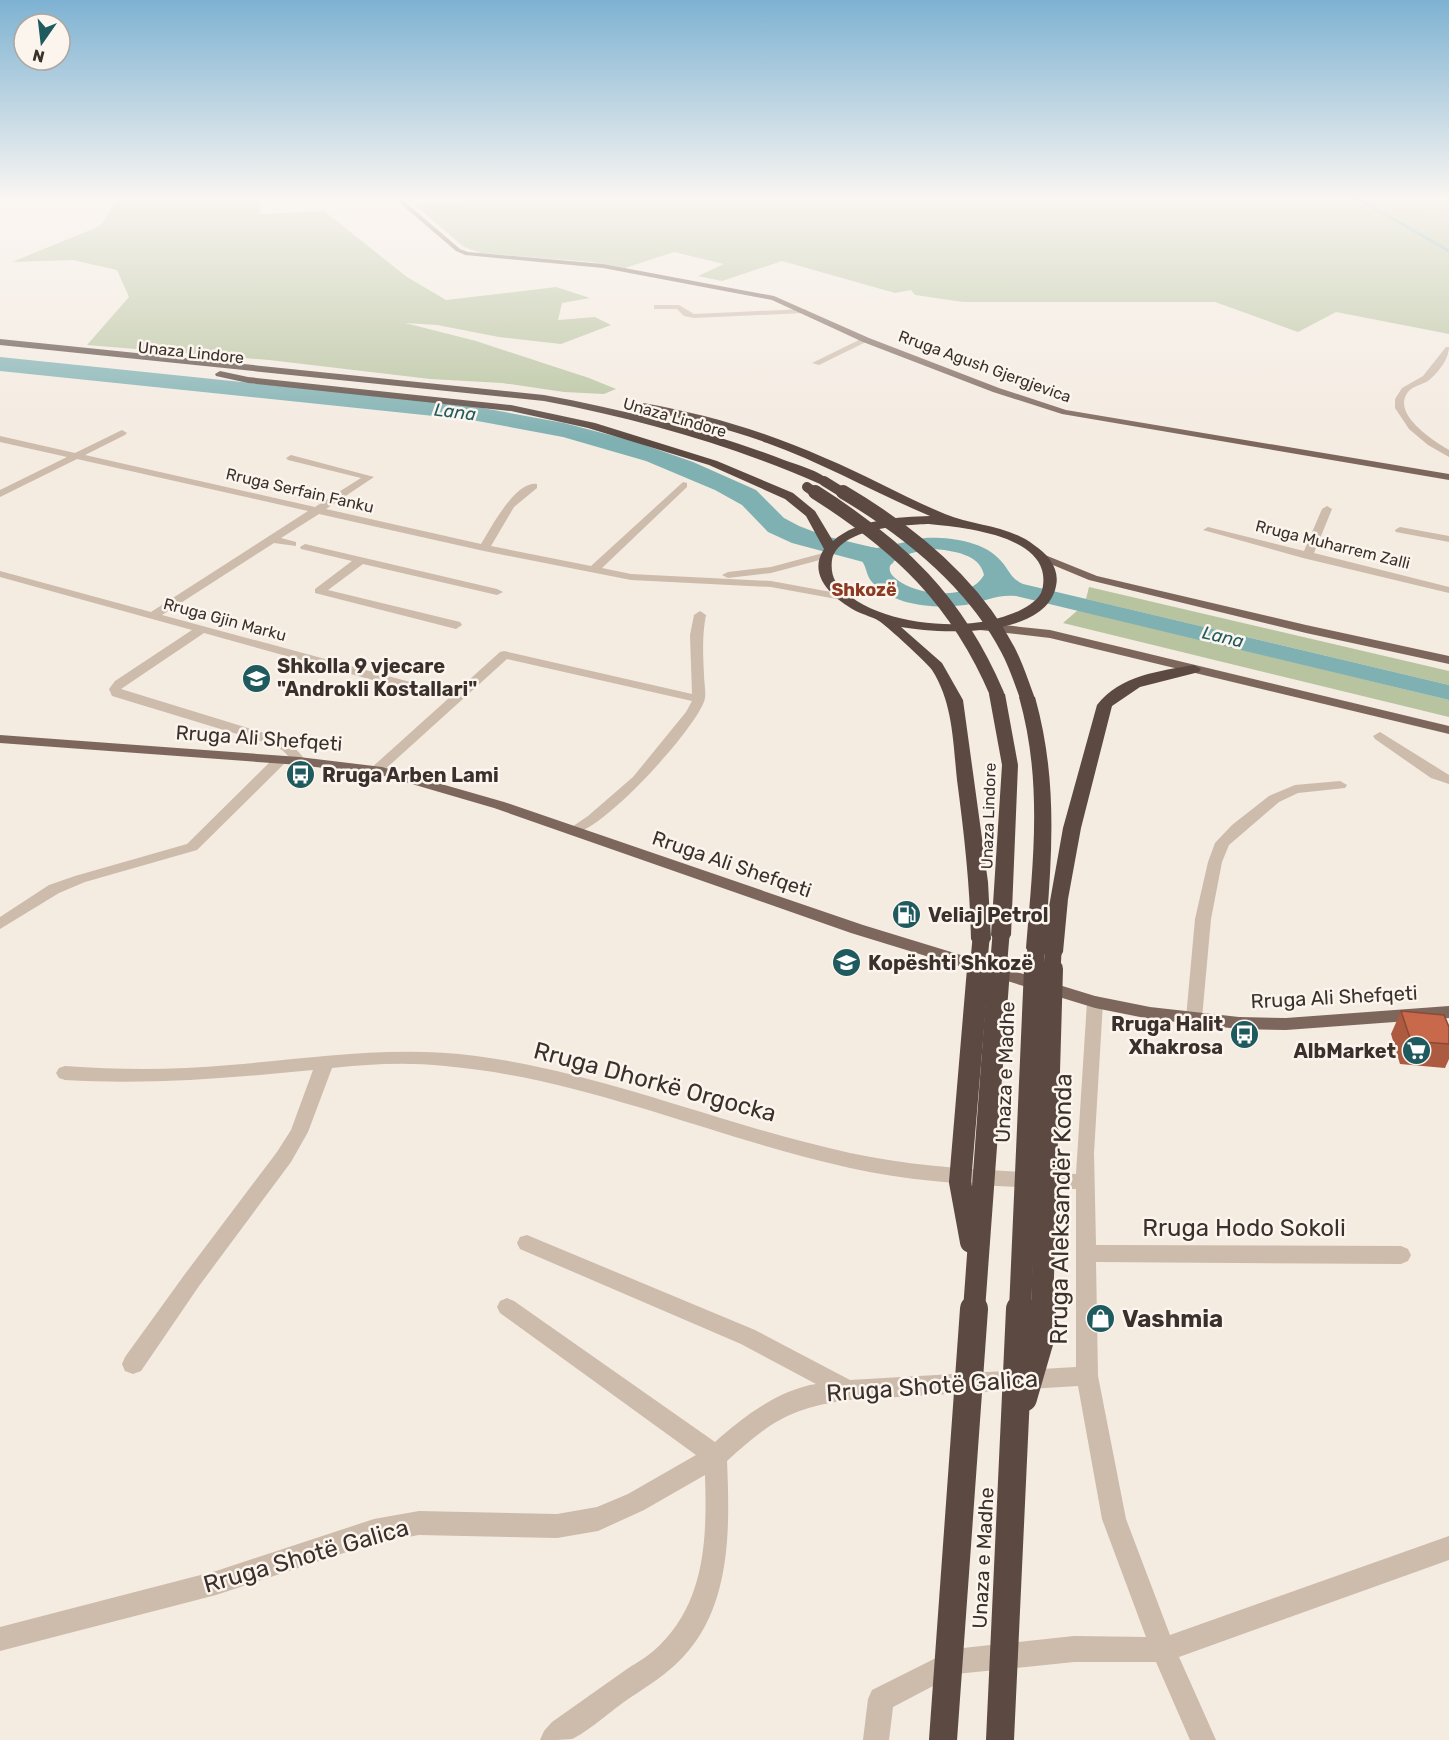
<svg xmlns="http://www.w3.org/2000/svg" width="1449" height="1740" font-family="Rubik,sans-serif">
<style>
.green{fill:#b8c4a0}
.water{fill:#7fb0b2;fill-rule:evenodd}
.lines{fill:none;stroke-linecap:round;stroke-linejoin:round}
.stream{stroke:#7fb0b2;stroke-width:3}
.river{fill:#7fb0b2;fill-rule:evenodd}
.minor{fill:#cdbbac;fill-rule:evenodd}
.major{fill:#7d675c;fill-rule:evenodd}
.highway{fill:#5c4a42;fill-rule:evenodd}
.highway-bridge-far4{stroke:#5c4a42;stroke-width:10}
.highway-bridge-far3{stroke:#5c4a42;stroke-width:14}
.highway-bridge-far2{stroke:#5c4a42;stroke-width:17}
.highway-bridge-far1{stroke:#5c4a42;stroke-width:22}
.highway-bridge{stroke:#5c4a42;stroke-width:28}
.wall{fill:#ac5a40}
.building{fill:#c8694b;stroke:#8c4a34;stroke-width:1.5}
.labels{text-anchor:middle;stroke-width:5;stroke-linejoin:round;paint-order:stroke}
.far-street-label{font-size:16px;fill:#3b302b;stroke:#fbf5ee}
.far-water-label{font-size:18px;font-style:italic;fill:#1f5a5e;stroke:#fbf5ee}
.far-quarter-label{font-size:18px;font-weight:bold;fill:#8c3b22;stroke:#fbf5ee}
.poi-label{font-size:20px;font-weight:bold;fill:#3b302b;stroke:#fbf5ee;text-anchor:start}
.street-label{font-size:20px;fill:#3b302b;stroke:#fbf5ee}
.near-street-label{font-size:24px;fill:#3b302b;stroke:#fbf5ee}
.near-poi-label{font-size:24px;font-weight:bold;fill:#3b302b;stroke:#fbf5ee;text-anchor:start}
</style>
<rect width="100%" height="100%" fill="#f4ebe1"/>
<g class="green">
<path d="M126 197H259L260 214 324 211 407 277 446 300 556 287 590 298 562 303 558 320 595 317 611 325 561 344 499 337 437 325 405 323 476 341 589 378 616 389 604 394 564 392 502 383 430 379 269 360 87 345 129 297 117 270 73 260 12 262 100 226 115 203Z"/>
<path d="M521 197H1449V334L1336 312 1298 332 1215 302H963L915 295 911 290 895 293 782 261 722 281 698 276 724 264 674 252 625 268 592 262 481 253 464 247 415 205Z"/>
<path d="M1089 587 1449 671V685L1086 599Z"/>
<path d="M1078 610 1449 700V717L1063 623Z"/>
</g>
<path class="water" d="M925 538C949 537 984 541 1001 561 1010 571 1010 578 1023 584L1449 685V700L1016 596C997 594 983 602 965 605 936 609 892 606 872 582 866 575 867 568 862 561L848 555 857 545 877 548ZM935 549C953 551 980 554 984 575 970 600 924 596 902 583 866 561 918 550 935 549Z"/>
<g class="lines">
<path class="stream" d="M1355 197 1449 251"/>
<path class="river" d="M0 357 472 406 564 423 633 441 693 462 756 490 784 518 799 526 825 536 892 552 896 558 892 564 882 567 792 543 768 532 742 505 715 490 646 461 563 437 472 420 0 371Z"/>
<g class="minor">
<path d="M1395 197H1402L1449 219V223Z"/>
<path d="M657 305H679L694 314 804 309 808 311 804 313 694 318 684 316 677 309H654V305Z"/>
<path d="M863 338 870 340 819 365 812 363Z"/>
<path d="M1446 347H1449C1449 359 1438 373 1428 381 1421 385 1413 386 1408 392 1391 414 1434 441 1449 450V457L1428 445 1409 429 1395 408V399L1402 388 1423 376Z"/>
<path d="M122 430 127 433 125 435 85 455 315 507 361 478 288 460 286 458 291 455 374 477 326 509 481 544C491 528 515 481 537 484V488L514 507 491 546 591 566 683 482 687 483V487L602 568 631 574 771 581 842 594 848 597 842 600 771 587 631 580 484 551 319 514 281 538 296 542V546L274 543 162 615 447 692 448 695 447 698H437L204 633 121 689 277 737C290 743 297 749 306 761L304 764C291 766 291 757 282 750 278 747 272 745 267 743L112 696 109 689 115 681 192 630 0 577V571L151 612 308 511 77 459 0 497V490L67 457 0 442V436L75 453Z"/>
<path d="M1327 506 1332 509 1314 553 1449 587V593L1303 558 1203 530 1208 527 1304 551 1322 509Z"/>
<path d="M1400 527 1449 536V542L1396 532 1395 530Z"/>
<path d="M305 544 497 589 503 592 497 595 363 564 328 590 460 622 462 625 456 629 315 593V589L352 561 301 549 300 547Z"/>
<path d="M827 552 832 555 831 557 771 573 728 578 722 575 728 572 771 567Z"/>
<path d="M700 611 706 615C702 635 703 654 704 675 704 682 706 691 705 698 701 724 595 841 568 834L566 831 588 816 633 777 686 712 692 701 507 659 381 773 376 774 369 770 500 652 504 651 692 694 690 635 694 615Z"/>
<path d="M1380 732 1449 775V784L1431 778 1375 739 1373 736Z"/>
<path d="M280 756 287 760 285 763 197 850 85 882 59 893 0 929V917L49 885 75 876 187 844 275 757Z"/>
<path d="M1340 781 1347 785 1345 788 1298 793 1279 802 1229 845 1222 862 1211 919 1202 1018 1200 1022H1188L1186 1018 1195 919 1208 862 1215 843 1232 825 1269 796 1295 785Z"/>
<path d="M1095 996 1101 998 1103 1002 1094 1153 1096 1245 1401 1246 1408 1249 1411 1255 1408 1261 1401 1264 1096 1262 1098 1376 1126 1519 1170 1635 1449 1536V1560L1179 1657 1216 1740H1190L1156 1662H1074L956 1674 893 1707 889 1740H863L868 1699 872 1690 954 1649 1074 1636 1146 1637 1102 1519 1078 1386 848 1400C790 1408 770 1422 727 1461 730 1531 732 1613 675 1665 660 1679 641 1690 624 1702 610 1712 586 1733 572 1739 563 1740 549 1740 540 1740L544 1731 552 1722C577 1704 602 1687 627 1669 638 1662 650 1655 660 1645 706 1599 707 1536 705 1475L644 1510 598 1531 557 1538 419 1535 374 1543 216 1595 0 1651V1627L216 1571 374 1519 419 1511 557 1514 597 1507 628 1494 696 1455 500 1313 497 1307 500 1301 507 1298 514 1301 715 1442C743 1417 778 1390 816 1384L741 1344 520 1249 517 1243 520 1237 527 1235 755 1330 850 1380 1076 1367V1189C1000 1187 924 1184 850 1168 714 1138 584 1078 445 1066 407 1062 369 1064 332 1068L308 1132 291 1162 199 1286 141 1371 133 1374 125 1371 122 1364 125 1357 185 1274 277 1152 291 1130 313 1070C230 1078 149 1085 65 1080L59 1078 56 1073 59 1068 65 1066C120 1070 175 1070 230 1065 313 1058 393 1045 476 1056 604 1073 725 1126 850 1153 924 1169 1000 1171 1076 1174L1087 1002 1089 998Z"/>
</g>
<g class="major">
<path d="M393 197H399L460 249 468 252 603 264 774 296 869 338 999 388 1066 410 1449 474V480L1062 414 993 392 863 342 772 300 603 268 465 255 456 251Z"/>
<path d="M1040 553 1097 576 1306 625 1449 656V664L1306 633 1089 580 1036 558 1035 556Z"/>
<path d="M984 623 1050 630 1449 726V734L1050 638 980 630V624Z"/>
<path d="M0 735 299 757 382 767 504 802 863 925 1095 996 1150 1007 1239 1017 1286 1018 1449 1006V1018L1286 1030 1239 1029 1150 1019 1095 1008 851 933 494 808 381 775 299 765 0 743Z"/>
</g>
<g class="highway">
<path d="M0 339 544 395C626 410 706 430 784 460 798 465 820 471 830 481L828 484H820C731 445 639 419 544 401L0 345Z"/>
<path d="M220 371 248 377 511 405 595 423 717 461 793 493 815 511 833 541C858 519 898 517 930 516 875 493 823 463 767 443 725 427 683 419 639 408L638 406 643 403C706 414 767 432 825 458 866 475 904 497 945 514 974 526 1008 525 1034 545 1048 554 1060 569 1056 586 1046 639 939 634 901 627L942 663 963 700 988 882 991 939 988 944 981 945 974 944 971 939C970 885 964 833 957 780 953 742 953 703 932 670 927 663 887 626 879 621 873 617 864 615 858 612 835 600 806 576 824 549L806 516 785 499 709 465 588 428 511 411 248 383 216 376 215 374ZM929 524C960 527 1032 534 1042 570 1044 577 1044 586 1041 593 1033 607 1013 614 999 618 954 632 866 623 836 582 832 576 831 568 832 560 839 528 903 525 929 524Z"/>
<path d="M1194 665 1201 669 1199 672 1140 687 1112 706 1081 828 1068 899 1063 952 1060 957 1053 959 1046 957 1043 952 1036 955 1029 953 1026 948C1033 861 1043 782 1019 697L1027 692 1035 697C1056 772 1053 841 1047 918L1063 828 1097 705C1120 675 1160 671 1194 665Z"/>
<path d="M997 689 1005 694 1018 765 1011 935 1008 940 1001 941 994 940 991 935 1002 765 989 694Z"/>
</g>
<g class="highway-bridge-far4">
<path d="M824 481 845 494"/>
<path d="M807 487 817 494"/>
</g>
<g class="highway-bridge-far3">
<path d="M815 492C900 546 957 600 997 694"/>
<path d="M843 492C909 531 972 581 1008 650 1016 665 1021 681 1027 697"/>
</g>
<g class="highway-bridge-far2">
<path d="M978 971 981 939"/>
<path d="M998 971 1001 935"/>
<path d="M1035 971 1036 948"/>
<path d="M1052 971 1053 952"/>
</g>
<g class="highway-bridge-far1">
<path d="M971 1242 960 1182 978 969"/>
<path d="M974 1310 999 969"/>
<path d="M1020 1310 1035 969"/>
<path d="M1042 1310 1052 969"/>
</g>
<g class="highway-bridge">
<path d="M1023 1398 1041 1336 1042 1309"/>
<path d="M943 1740 974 1309"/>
<path d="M1000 1740 1020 1309"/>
</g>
</g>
<path class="wall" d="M1401 1011 1449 1027V1059L1445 1068 1400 1064 1391 1034Z"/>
<path class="building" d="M1401 1011 1444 1015 1449 1027V1044L1411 1041Z"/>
<linearGradient id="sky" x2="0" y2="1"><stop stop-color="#7eb2d2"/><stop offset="0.45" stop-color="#faf6f2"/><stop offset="1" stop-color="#faf6f2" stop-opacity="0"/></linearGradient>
<rect width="1449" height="440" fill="url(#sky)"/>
<defs>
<symbol id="school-disc" viewBox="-11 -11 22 22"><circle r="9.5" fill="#1f5a5e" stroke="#fbf5ee"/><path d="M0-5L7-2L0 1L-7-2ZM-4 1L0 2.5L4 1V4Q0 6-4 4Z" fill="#fff"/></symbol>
<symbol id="bus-disc" viewBox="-11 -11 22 22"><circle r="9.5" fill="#1f5a5e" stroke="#fbf5ee"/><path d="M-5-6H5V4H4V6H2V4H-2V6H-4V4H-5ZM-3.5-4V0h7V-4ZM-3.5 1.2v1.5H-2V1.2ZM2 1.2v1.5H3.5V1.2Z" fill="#fff"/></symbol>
<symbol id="fuel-disc" viewBox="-11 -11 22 22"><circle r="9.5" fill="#1f5a5e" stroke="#fbf5ee"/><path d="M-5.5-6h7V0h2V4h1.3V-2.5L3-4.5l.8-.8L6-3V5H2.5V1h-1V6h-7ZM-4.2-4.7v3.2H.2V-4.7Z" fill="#fff"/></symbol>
<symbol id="supermarket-disc" viewBox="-11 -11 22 22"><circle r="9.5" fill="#1f5a5e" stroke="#fbf5ee"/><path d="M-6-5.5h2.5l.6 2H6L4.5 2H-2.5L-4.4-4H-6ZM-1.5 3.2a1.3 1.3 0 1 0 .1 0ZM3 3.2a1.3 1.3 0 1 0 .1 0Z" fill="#fff"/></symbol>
<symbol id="shop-disc" viewBox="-11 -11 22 22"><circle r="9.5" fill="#1f5a5e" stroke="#fbf5ee"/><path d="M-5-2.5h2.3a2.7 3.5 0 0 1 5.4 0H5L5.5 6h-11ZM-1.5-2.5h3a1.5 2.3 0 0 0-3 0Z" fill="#fff"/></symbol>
</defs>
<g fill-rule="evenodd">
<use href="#school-disc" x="240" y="662" width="33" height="33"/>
<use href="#bus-disc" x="284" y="758" width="33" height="33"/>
<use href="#fuel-disc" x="890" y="898" width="33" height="33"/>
<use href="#school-disc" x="830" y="946" width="33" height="33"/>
<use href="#bus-disc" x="1228" y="1018" width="33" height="33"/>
<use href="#supermarket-disc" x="1400" y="1034" width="33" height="33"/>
<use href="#shop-disc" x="1084" y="1302" width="33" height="33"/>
</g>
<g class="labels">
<g class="far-street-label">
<text transform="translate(191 352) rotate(6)" y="6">Unaza Lindore</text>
<text transform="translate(985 366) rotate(20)" y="6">Rruga Agush Gjergjevica</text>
<text transform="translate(675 417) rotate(16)" y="6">Unaza Lindore</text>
<text transform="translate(300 490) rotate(13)" y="6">Rruga Serfain Fanku</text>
<text transform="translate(1333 544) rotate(14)" y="6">Rruga Muharrem Zalli</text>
<text transform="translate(225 619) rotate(15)" y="6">Rruga Gjin Marku</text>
<text transform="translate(988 816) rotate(-88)" y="6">Unaza Lindore</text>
</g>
<g class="far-water-label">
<text transform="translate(455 412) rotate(7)" y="6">Lana</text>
<text transform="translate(1223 637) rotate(13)" y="6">Lana</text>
</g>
<g class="far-quarter-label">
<text x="864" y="596">Shkozë</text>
</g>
<g class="poi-label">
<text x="277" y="673">Shkolla 9 vjecare<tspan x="277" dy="23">"Androkli Kostallari"</tspan></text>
<text x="322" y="782">Rruga Arben Lami</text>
<text x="928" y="922">Veliaj Petrol</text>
<text x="868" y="970">Kopështi Shkozë</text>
<text x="1223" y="1031" text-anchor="end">Rruga Halit<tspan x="1223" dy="23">Xhakrosa</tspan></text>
<text x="1396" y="1058" text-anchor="end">AlbMarket</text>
</g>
<g class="street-label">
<text transform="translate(259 738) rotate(4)" y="7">Rruga Ali Shefqeti</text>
<text transform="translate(732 864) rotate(19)" y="7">Rruga Ali Shefqeti</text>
<text transform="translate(1334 997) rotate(-3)" y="7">Rruga Ali Shefqeti</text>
<text transform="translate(1005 1072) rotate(-88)" y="7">Unaza e Madhe</text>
<text transform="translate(983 1558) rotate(-87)" y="7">Unaza e Madhe</text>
</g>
<g class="near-street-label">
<text transform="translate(655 1082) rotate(15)" y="8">Rruga Dhorkë Orgocka</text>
<text transform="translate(1061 1209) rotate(-89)" y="8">Rruga Aleksandër Konda</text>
<text x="1244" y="1236">Rruga Hodo Sokoli</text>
<text transform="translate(932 1386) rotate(-4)" y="8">Rruga Shotë Galica</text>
<text transform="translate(306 1556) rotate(-16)" y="8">Rruga Shotë Galica</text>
</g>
<g class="near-poi-label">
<text x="1122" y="1327">Vashmia</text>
</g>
</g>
<g transform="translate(42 42) rotate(194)"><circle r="28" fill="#fbf5ee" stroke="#aea6a0" stroke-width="1.5"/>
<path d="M0-4.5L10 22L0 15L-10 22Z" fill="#1f5a5e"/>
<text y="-9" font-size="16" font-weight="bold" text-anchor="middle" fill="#3b302b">N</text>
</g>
</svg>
